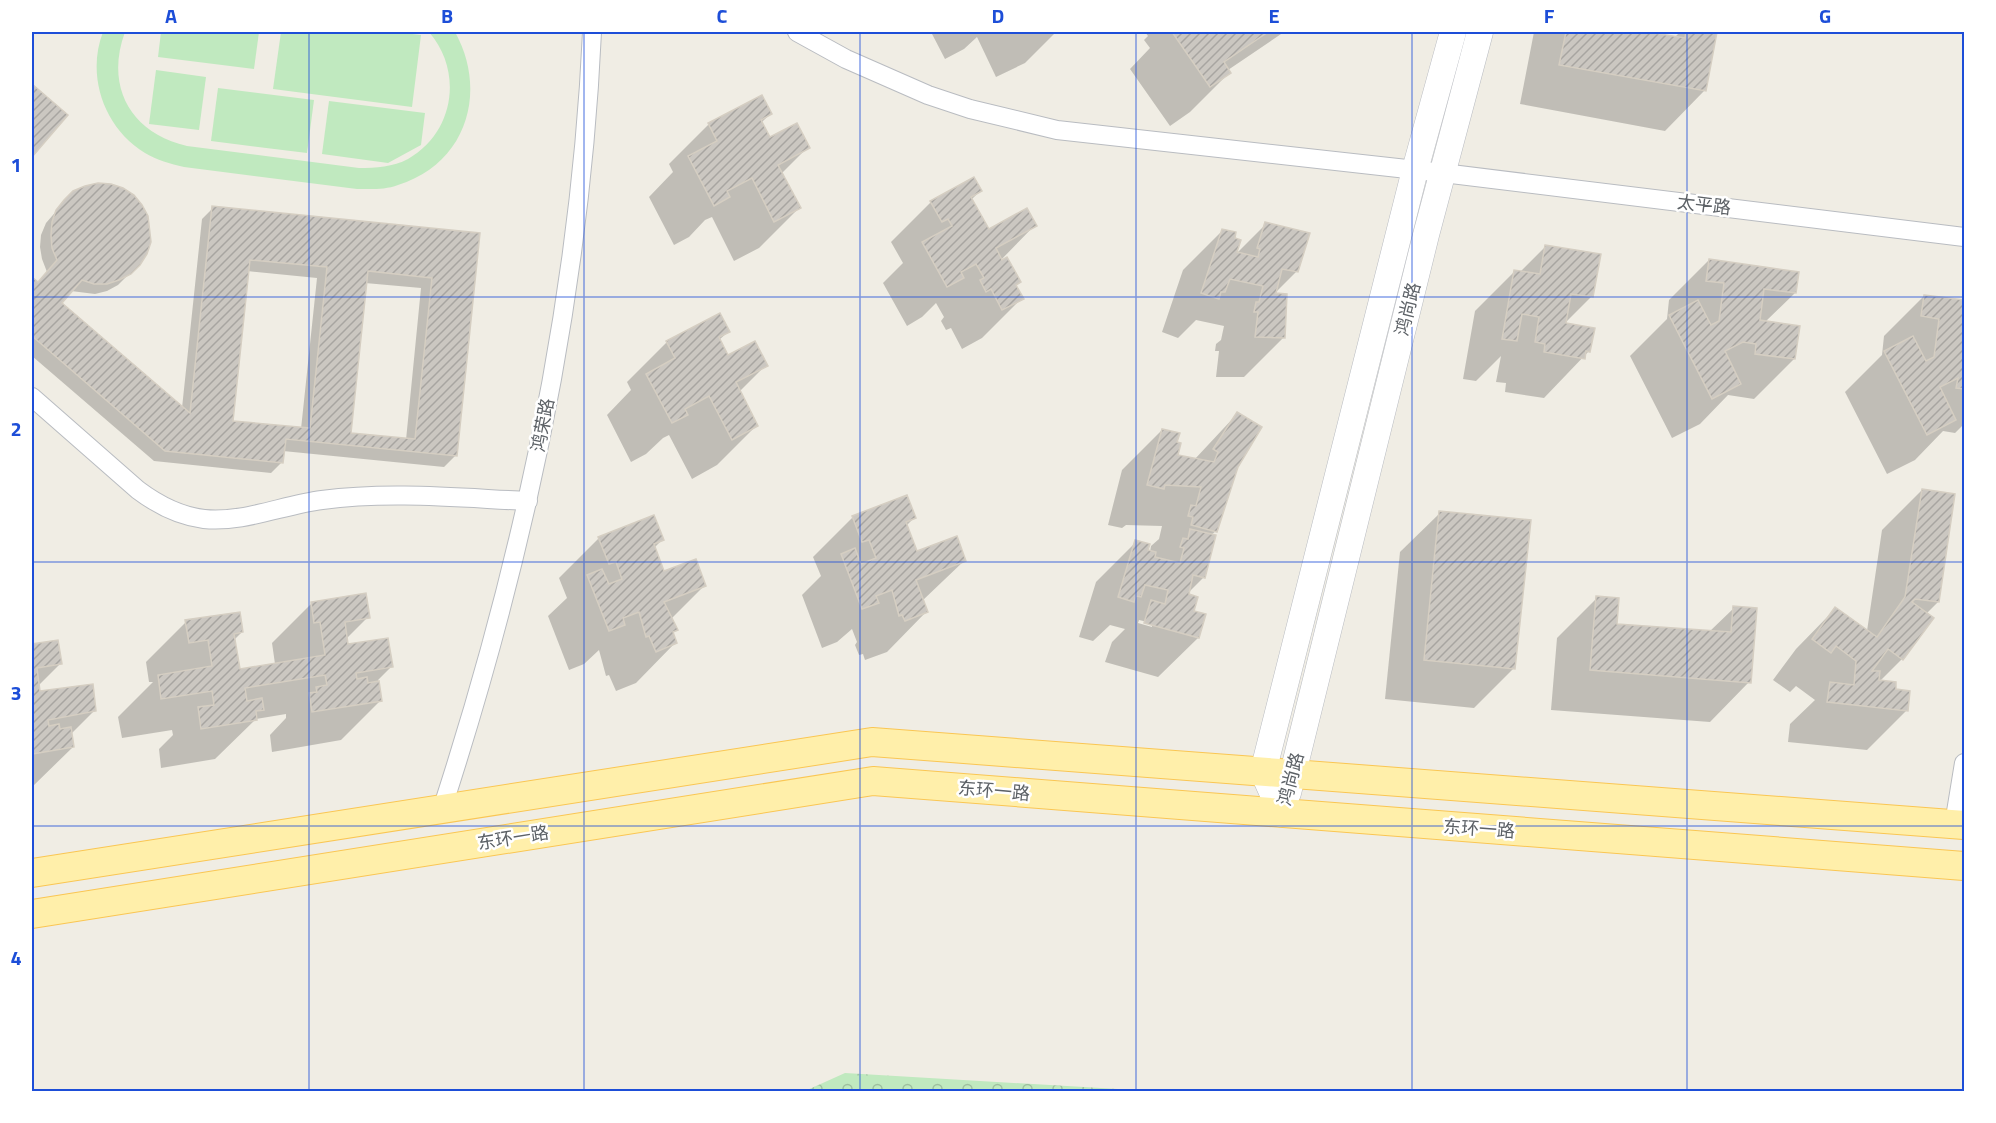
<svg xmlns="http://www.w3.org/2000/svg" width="1996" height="1123" font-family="'Titillium Web','Noto Sans SC',sans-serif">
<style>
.forest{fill:url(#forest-crowns)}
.pitch{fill:#c0e9bf}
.shadow{fill:#0003;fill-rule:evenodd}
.building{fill:url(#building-hatch);stroke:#d5cec2;stroke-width:1.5;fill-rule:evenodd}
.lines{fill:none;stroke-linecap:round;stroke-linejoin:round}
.street-casing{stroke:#b9bcc1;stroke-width:20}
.secondary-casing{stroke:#b8bbc1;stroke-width:27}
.primary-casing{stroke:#fac653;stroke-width:30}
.street{stroke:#fff;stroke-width:18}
.secondary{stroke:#fff;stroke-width:26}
.primary{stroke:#ffefaa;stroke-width:28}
.grid{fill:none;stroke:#1d4ed8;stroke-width:1.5;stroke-opacity:0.55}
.labels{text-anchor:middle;stroke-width:5;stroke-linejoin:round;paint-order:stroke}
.street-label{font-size:18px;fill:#5c6166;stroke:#fff}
.neatline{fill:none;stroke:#1d4ed8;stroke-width:2}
.grid-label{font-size:20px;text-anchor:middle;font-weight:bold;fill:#1d4ed8}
</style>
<defs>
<pattern id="forest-crowns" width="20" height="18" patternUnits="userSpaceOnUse" patternTransform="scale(1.5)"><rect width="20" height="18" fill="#c0e9bf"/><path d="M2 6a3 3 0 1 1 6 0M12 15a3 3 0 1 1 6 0" fill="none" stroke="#9fc09f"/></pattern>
<pattern id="building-hatch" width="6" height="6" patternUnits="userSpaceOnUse" patternTransform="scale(1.5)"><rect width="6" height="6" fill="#cbc7c1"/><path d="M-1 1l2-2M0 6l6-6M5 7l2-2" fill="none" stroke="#a8a5a1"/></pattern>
</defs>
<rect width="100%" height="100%" fill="#f0ede4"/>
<path class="forest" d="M845 1073 1152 1091H805Z"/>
<g class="pitch">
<path d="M103 32H125C105 86 130 133 187 146L359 168C376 168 393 167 408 159 455 132 463 71 429 32H455C488 91 467 164 398 185 385 190 371 189 357 189L184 167C170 164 157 160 145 153 104 128 86 76 103 32Z"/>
<path d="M161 32H259L254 69 158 57Z"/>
<path d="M281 32H395L421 35 412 107 273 89Z"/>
<path d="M156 70 206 77 199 130 149 124Z"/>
<path d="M218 88 314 100 307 153 211 141Z"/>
<path d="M329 101 425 113 421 145 388 163 322 154Z"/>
</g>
<g class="shadow">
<path d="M931 32H1056L1025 63 996 77 977 37 964 49 945 59Z"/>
<path d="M1145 32H1284L1228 70 1229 73 1190 112 1170 126 1130 69 1150 48 1144 40 1148 36Z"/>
<path d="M1534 32H1640L1674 38 1680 32H1716L1704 91 1665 131 1520 104Z"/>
<path d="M32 86 65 115 32 154Z"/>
<path d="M770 114 761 123 769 140 808 147 781 174 799 208 759 248 734 261 712 217 705 220 689 237 674 245 649 197 673 172 669 164 709 124Z"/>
<path d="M980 191 971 200 988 231 1035 225 999 262 1020 281 1015 286 1022 298 982 338 962 349 951 328 946 330 941 321 944 317 936 303 922 317 907 326 883 283 903 263 891 242 931 202Z"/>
<path d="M65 201 139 264 118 285 107 291 95 294 71 291 60 303 182 408 202 219 213 208 479 234 455 456 444 467 283 451 282 462 271 473 154 461 32 356V279L37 284 47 272 42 259 40 247 41 235 46 223ZM247 271 317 278 301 429 231 422ZM365 283 421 288 406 440 349 434Z"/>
<path d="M1266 224 1297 271 1274 294 1284 337 1244 377H1216L1219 351H1215L1216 344 1221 340 1224 326 1196 320 1178 338 1162 332 1183 270 1223 230 1235 255Z"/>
<path d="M1545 247 1592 296 1564 324 1589 351 1544 398 1505 392 1506 383 1496 382 1501 356 1476 381 1463 379 1475 311 1515 271 1520 272Z"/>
<path d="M1709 260 1795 293 1765 322 1794 359 1754 399 1728 395 1700 424 1672 438 1630 356 1667 319 1669 300Z"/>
<path d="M1924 296 1964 302V424L1955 433 1943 431 1915 460 1887 474 1845 392 1882 355 1884 336Z"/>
<path d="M728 332 719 340 728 357 766 365 739 392 756 426 717 465 692 479 669 435 663 438 646 454 631 462 607 415 631 390 627 382 667 342Z"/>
<path d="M1237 414 1236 466 1216 531 1211 535 1204 577 1186 595 1193 612 1198 638 1158 677 1105 662 1112 642 1125 629 1110 625 1093 641 1079 637 1096 582 1136 542 1146 551 1150 552 1151 546 1159 539 1162 526 1126 525 1122 528 1108 525 1122 470 1162 430 1174 442 1176 456 1194 460ZM1139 620 1152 623V627L1138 623Z"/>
<path d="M1922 490 1938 602 1926 614 1902 659 1879 682 1894 691 1907 710 1867 750 1788 742 1790 724 1815 700 1796 686 1790 692 1773 680 1796 649 1835 609 1867 631 1882 530Z"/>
<path d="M1440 513 1514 668 1474 708 1385 699 1400 552Z"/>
<path d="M853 517 914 518 906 526 916 553 965 560 922 601 926 612 887 652 865 660 863 654 859 655 855 645 857 642 852 629 837 642 822 648 802 595 821 576 813 557Z"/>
<path d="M599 538 662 540 654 548 663 573 705 585 671 619 676 630 672 634 675 643 636 683 616 691 609 675 606 676 599 650 584 664 569 670 548 616 567 598 559 578Z"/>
<path d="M1597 598 1616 625 1709 632 1734 608 1749 682 1710 722 1551 710 1557 638Z"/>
<path d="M312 603 368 617 346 639 347 646 391 667 378 680 381 700 341 740 272 752 270 735 286 718V714L256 719 215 759 161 768 159 749 173 735 172 730 122 738 118 717 153 682H149L146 662 186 622 242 632 234 640 238 670 275 664 272 643Z"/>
<path d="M57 642 60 664 38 686 39 692 95 710 71 734 73 747 32 787V646Z"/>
</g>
<g class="building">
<path d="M1172 32H1268L1224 62 1231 73 1210 87Z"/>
<path d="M1566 32H1648L1685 38 1686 32H1717L1706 91 1559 65Z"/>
<path d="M32 84 68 115 32 157Z"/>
<path d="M762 95 772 114 761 120 770 137 797 123 810 148 778 165 801 208 774 222 752 178 727 191 730 197 714 206 688 156 717 141 708 123Z"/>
<path d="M974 177 982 191 971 197 989 229 1027 208 1037 226 996 248 1002 260 1007 257 1021 282 1016 285 1024 299 1002 310 991 289 986 292 980 280 984 278 976 264 961 272 964 278 947 287 922 242 952 226 948 219 942 222 930 201Z"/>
<path d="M98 183 111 184 123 188 134 195 142 205 148 216 151 242 147 254 140 265 131 274 119 280 107 284H94L82 280 62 303 190 413 212 206 480 233 457 456 286 439 283 463 165 451 32 336V277L38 282 57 260 52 248 51 235 52 222 56 210 64 200 73 191 85 186ZM250 260 327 267 310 428 233 421ZM368 271 432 278 415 439 351 433Z"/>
<path d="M1265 222 1310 233 1298 272 1282 269 1276 293 1287 294 1285 338 1255 337 1258 312H1254L1256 302H1259L1263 286 1230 279 1225 292H1221L1219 299 1201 293 1222 229 1236 232 1235 238 1241 240 1237 252 1258 257 1260 249 1257 248Z"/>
<path d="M1545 245 1601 254 1593 297 1571 294 1566 323 1595 328 1590 352 1586 351 1585 359 1544 352 1545 344 1535 342 1539 317 1522 314 1517 341 1502 339 1514 270 1540 274Z"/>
<path d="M1709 259 1799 272 1796 293 1764 289 1760 320 1800 326 1795 359 1755 354 1756 344 1743 342 1725 351 1741 384 1712 399 1669 315 1698 300 1711 325 1719 321 1724 283 1706 281Z"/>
<path d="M1924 295 1964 300V389L1956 388 1958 378 1940 387 1956 420 1927 435 1884 351 1913 336 1926 361 1934 357 1939 319 1921 316Z"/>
<path d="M720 313 730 332 719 337 728 355 755 341 768 366 736 382 758 426 732 440 709 396 685 409 688 415 672 423 646 374 675 358 666 341Z"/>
<path d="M1237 412 1262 427 1238 467 1217 532 1191 525 1193 517 1188 516 1191 505 1196 506 1201 487 1165 485 1164 489 1147 485 1162 429 1180 433 1177 442 1181 443 1178 455 1214 462 1218 452 1213 449Z"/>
<path d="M1922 489 1955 494 1939 602 1915 599 1912 602 1934 618 1903 660 1888 649 1872 671H1880L1879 680 1896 682V689L1910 691 1908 711 1827 702 1830 682 1854 685 1856 661 1836 646 1831 653 1812 639 1835 607 1877 637 1905 597Z"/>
<path d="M907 495 916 518 906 522 917 551 957 536 966 561 916 580 928 612 905 621 902 615 899 616 892 590 876 596 879 603 862 609 841 554 855 548 861 564 876 558 869 540 862 542 852 516Z"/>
<path d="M1439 511 1531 520 1515 669 1424 660Z"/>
<path d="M654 515 664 540 654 544 664 571 696 559 706 586 664 602 678 630 673 632 677 643 656 652 649 636 646 637 639 612 623 618 625 625 609 631 587 575 602 569 609 584 622 579 616 562 609 564 598 537Z"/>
<path d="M1190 529 1216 535 1205 578 1193 575 1189 594 1198 597 1194 611 1206 614 1199 638 1144 623 1151 600 1165 604 1168 590 1145 585 1141 597 1136 596 1134 602 1118 597 1135 540 1150 544 1148 550 1156 552 1155 557 1180 563 1184 548 1180 547 1183 538 1188 539Z"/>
<path d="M366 593 370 618 345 622 348 644 388 638 393 667 356 673 357 679 367 677 368 683 379 681 382 701 312 712 309 693 317 692 316 687 327 685 325 675 245 688 247 701 262 698 264 710 256 711 257 720 201 729 198 707 214 705 212 691 161 699 158 675 212 666 208 640 189 643 185 620 240 612 243 632 234 634 240 669 325 655 320 622 314 623 311 602Z"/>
<path d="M1596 596 1619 598 1617 624 1731 632 1733 606 1757 608 1751 683 1590 670Z"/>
<path d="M58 640 62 664 37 668 40 691 93 684 96 711 48 720 49 726 59 724 60 729 71 727 74 747 32 754V644Z"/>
</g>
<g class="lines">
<defs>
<g id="street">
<path d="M797 32 846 59 928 95 970 109 1057 130 1443 173 1964 237"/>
<path d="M32 397 138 490C158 505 179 516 204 519 243 523 283 505 322 500 390 491 460 498 528 501"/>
<path d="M442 809C524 557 580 297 592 32"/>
<path d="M1954 824 1964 763"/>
</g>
<g id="secondary">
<path d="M1288 793 1426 235 1480 32"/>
<path d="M1282 814 1263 772 1415 170 1453 32"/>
</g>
<g id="primary">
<path d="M32 873 872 742 1964 825"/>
<path d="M32 914 873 781 1964 866"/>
</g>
</defs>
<use href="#street" class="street-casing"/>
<use href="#secondary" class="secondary-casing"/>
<use href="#primary" class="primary-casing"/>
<use href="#street" class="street"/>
<use href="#secondary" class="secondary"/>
<use href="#primary" class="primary"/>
</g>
<path class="grid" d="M309 32V1092M584 32V1092M860 32V1092M1136 32V1092M1412 32V1092M1687 32V1092M32 297H1964M32 562H1964M32 826H1964"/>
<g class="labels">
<g class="street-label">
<text transform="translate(1704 205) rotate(7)" y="6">太平路</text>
<text transform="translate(1408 309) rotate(-76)" y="6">鸿尚路</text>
<text transform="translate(543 425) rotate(-79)" y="6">鸿荣路</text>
<text transform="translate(1291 779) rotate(-75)" y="6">鸿尚路</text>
<text transform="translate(994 791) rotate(5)" y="6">东环一路</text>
<text transform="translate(1479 829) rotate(4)" y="6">东环一路</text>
<text transform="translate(513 838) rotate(-9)" y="6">东环一路</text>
</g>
</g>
<rect width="1996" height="1123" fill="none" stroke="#ffffff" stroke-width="66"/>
<rect x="33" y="33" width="1930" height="1057" class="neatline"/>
<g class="grid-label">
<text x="171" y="23">A</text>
<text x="447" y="23">B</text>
<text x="722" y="23">C</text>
<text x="998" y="23">D</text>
<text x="1274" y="23">E</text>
<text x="1549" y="23">F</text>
<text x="1825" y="23">G</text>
<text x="16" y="172">1</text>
<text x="16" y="436">2</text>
<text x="16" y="700">3</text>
<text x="16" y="965">4</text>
</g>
</svg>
